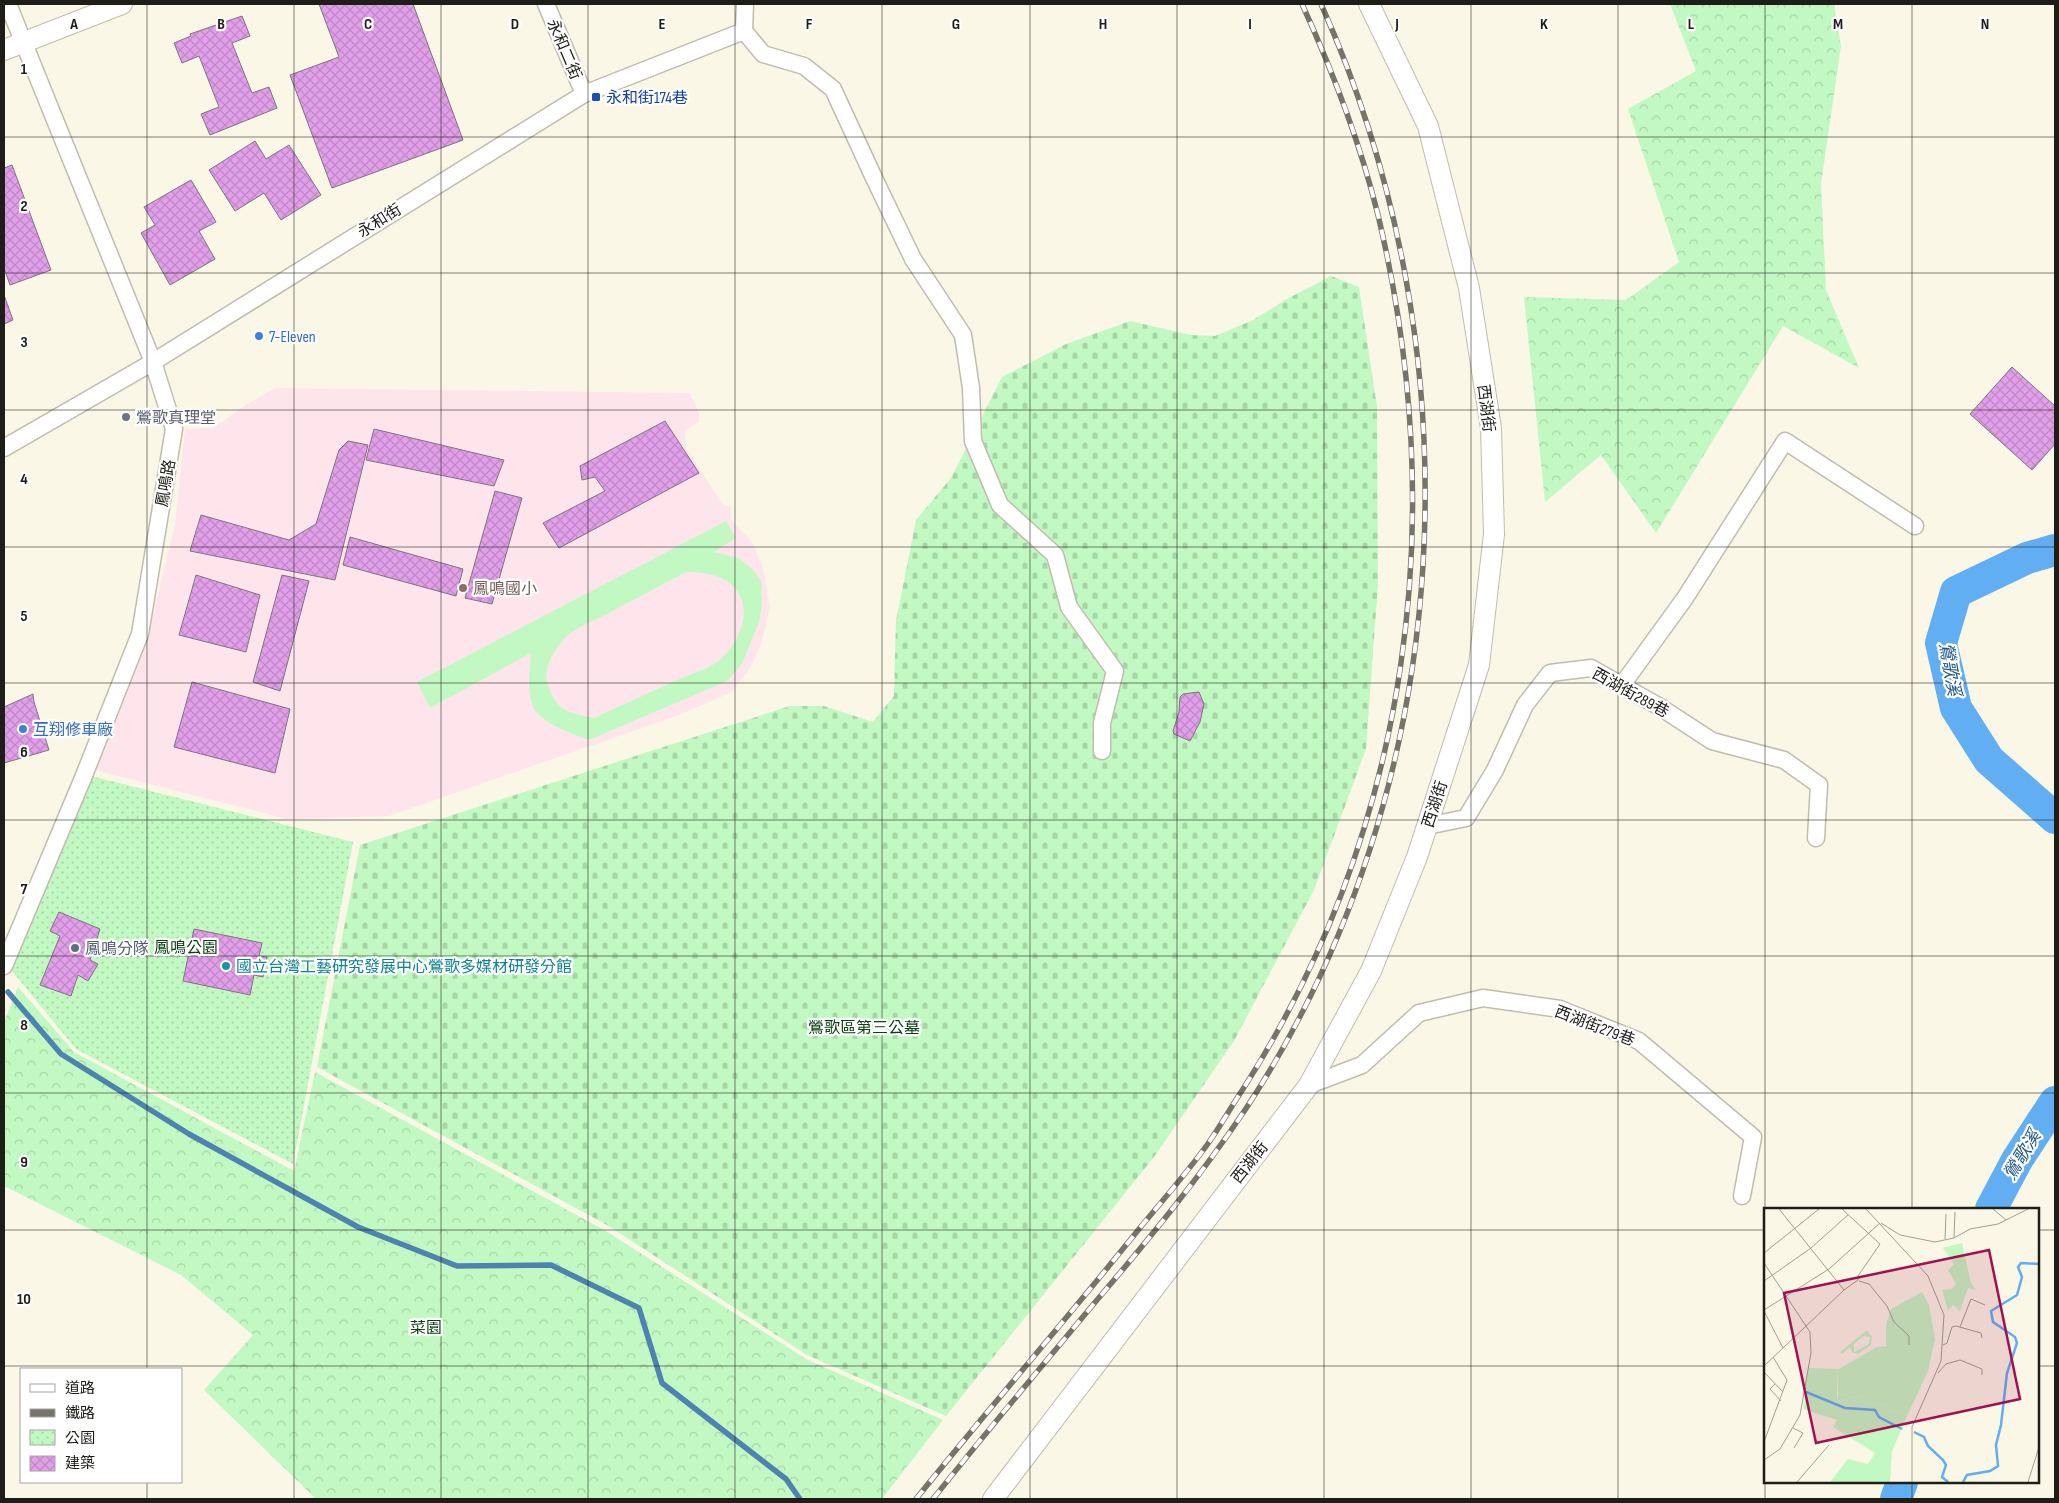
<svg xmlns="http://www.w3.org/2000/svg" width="2059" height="1503" font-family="'Sofia Sans Condensed','Noto Sans TC',sans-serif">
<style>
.education{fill:#fee5ec}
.green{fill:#c2f9c2;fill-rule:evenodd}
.forest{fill:url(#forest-crowns)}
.cemetery{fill:url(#cemetery-stones)}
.park{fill:url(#park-dots)}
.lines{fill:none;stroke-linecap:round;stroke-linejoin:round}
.stream{stroke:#4d83b0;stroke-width:5.5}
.river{stroke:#61aff2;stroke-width:32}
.building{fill:url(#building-cross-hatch);stroke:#7f7480}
.minor-casing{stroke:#c1bdad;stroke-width:19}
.tertiary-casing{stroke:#c1bdad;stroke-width:22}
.minor{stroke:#fff;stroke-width:16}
.tertiary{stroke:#fff;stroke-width:20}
.rail-casing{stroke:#767469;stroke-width:5.5}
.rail{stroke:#fff;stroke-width:4;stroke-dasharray:11;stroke-linecap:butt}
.grid{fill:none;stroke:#1e1d17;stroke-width:1;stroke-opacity:0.55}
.transit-dot{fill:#1a4fb4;stroke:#fff;stroke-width:2}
.shop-dot{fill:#3f7fe0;stroke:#fff;stroke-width:2}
.worship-dot{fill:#6b7280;stroke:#fff;stroke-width:2}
.education-dot{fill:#8d6e63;stroke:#fff;stroke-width:2}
.service-dot{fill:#5c6f8a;stroke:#fff;stroke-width:2}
.culture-dot{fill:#0f9aa8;stroke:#fff;stroke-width:2}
.labels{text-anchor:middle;stroke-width:4.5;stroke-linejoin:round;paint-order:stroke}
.street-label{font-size:16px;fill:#1e1d17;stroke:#fff}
.transit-label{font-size:16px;fill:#164399;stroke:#fff;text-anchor:start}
.shop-label{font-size:16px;fill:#366cbe;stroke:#fff;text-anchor:start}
.worship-label{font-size:16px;fill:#5b616d;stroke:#fff;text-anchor:start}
.education-label{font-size:16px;fill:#785e54;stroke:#fff;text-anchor:start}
.park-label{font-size:16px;fill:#0b4012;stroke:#fff}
.service-label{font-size:16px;fill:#4e5e75;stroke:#fff;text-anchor:start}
.culture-label{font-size:16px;fill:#0d838f;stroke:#fff;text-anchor:start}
.water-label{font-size:18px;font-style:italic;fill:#205884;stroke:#fff}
.inset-river{fill:none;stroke:#61aff2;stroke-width:2.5}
.inset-road{fill:none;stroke:#a2a093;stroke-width:1}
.view{fill:#a31051;fill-opacity:0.15;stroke:#a31051;stroke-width:2.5}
.inset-edge{fill:none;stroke:#1e1d17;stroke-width:2.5}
.grid-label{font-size:16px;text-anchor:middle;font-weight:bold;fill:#1e1d17;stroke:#fff;stroke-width:4.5;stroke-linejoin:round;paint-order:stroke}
</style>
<defs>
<pattern id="forest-crowns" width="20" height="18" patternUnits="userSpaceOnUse" patternTransform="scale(1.25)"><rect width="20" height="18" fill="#c2f9c2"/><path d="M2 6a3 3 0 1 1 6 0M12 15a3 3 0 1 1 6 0" fill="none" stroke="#a6d5a6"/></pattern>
<pattern id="cemetery-stones" width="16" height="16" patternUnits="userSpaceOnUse" patternTransform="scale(1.25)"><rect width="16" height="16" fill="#c2f9c2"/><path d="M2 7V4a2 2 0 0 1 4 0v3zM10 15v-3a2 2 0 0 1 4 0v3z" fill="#a6d5a6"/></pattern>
<pattern id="park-dots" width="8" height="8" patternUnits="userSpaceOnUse" patternTransform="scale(1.25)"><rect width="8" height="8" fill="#c2f9c2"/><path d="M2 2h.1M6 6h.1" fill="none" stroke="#a6d5a6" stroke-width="1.8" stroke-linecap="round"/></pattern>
<pattern id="building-cross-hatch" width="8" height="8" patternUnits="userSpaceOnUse" patternTransform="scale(1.25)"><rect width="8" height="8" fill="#e19fe9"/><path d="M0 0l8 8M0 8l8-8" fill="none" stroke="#c188c7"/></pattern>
</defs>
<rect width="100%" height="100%" fill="#faf7e6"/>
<path class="education" d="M275 388 690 393 699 413V422L685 430 686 447 722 504 731 507V520L752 542 763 568 770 607 762 641 751 667 732 692 679 715 389 816 287 819 102 772 92 767 148 635 175 524 185 429 213 428 246 405Z"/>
<path class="green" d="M726 521 736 538 714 552 739 558 752 569 761 581 762 604 759 622 742 664 727 681 589 740C573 734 537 722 532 704 527 687 530 670 531 653L430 708 417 682ZM686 572C707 572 732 576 741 598 750 619 735 649 717 662 708 669 693 673 682 678 653 691 624 704 594 718 570 713 557 712 548 686 542 668 555 647 568 635 578 627 593 621 605 615 632 601 659 586 686 572Z"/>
<g class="forest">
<path d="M1670 4H1834L1841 46 1821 184 1826 290 1859 368 1783 326 1656 533 1601 455 1545 502 1524 297 1626 300 1679 262 1628 109 1696 71Z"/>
<path d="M18 987 74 1052 294 1171 315 1072 606 1231 806 1359 943 1420 882 1499H316L204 1390 253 1335 181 1275 4 1186V1022Z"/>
</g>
<path class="cemetery" d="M1331 276 1359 287 1377 407 1378 583 1366 749 1314 890 1234 1041 1154 1157 946 1416 807 1355 607 1225 317 1067 360 845 790 706H824L873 722 894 696 896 621 916 520 951 478 1002 377 1066 344 1130 321 1191 335 1215 336 1253 320 1285 300Z"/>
<path class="park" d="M91 776 353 842 293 1164 76 1049 12 971Z"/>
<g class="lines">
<path class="stream" d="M8 992 61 1054 189 1134 358 1227 457 1266 551 1265 639 1308 662 1383 786 1479 800 1499"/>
<g class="river">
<path d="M2055 550 2027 558 1956 592 1941 643 1956 708 1989 760 2055 818"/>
<path d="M1991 1209 2017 1160 2055 1102"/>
<path d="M1896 1499 1902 1482"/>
</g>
</g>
<g class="building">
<path d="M319 4H413L463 140 332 188 290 75 339 57Z"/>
<path d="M242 16 250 36 232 43 252 93 269 87 277 108 210 135 201 114 219 107 199 56 182 63 174 43 191 36 190 34Z"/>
<path d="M255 141 266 159 289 145 321 195 281 220 264 193 235 211 209 170Z"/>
<path d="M12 165 51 270 10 285 4 268V168Z"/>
<path d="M191 180 216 222 199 231 215 259 170 285 141 233 155 225 144 207Z"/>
<path d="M4 295 13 320 4 324Z"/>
<path d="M2012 367 2055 406V444L2032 470 1970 414Z"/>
<path d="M665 421 699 473 559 548 543 523 605 491 595 477 582 480 580 466Z"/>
<path d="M374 429 504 460 494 486 366 460Z"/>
<path d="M348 441 368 445 335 580 190 551 201 515 289 540 316 524 339 450Z"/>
<path d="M495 491 522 498 492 604 465 598Z"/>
<path d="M350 537 463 569 456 596 343 565Z"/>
<path d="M196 575 260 595 246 652 179 635Z"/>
<path d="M282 575 309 581 280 691 253 682Z"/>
<path d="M192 682 290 709 275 773 174 747Z"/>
<path d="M1199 692 1204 704 1200 722 1190 741 1174 734 1173 731 1179 712 1180 697 1183 694Z"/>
<path d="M33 694 34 702 49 750 4 763V707Z"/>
<path d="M59 912 100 929 90 960 98 964 88 981 78 975 71 996 40 985 60 936 50 931Z"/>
<path d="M194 929 262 943 259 956 267 957 263 977 254 975 250 995 183 981Z"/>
</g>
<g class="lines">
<defs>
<g id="minor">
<path d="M546 4 584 94"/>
<path d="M744 31 763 54 804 66 833 89 874 178 913 259 963 335 971 388 973 441 1000 505 1055 555 1069 607 1115 671 1102 723V751"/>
<path d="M4 448 153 362 584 94 744 31 745 4"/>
<path d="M1622 685 1685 598 1785 441 1915 526"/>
<path d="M1427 826 1466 818 1495 770 1525 705 1550 673 1591 668 1660 707 1712 741 1784 760 1819 785 1816 838"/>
<path d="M4 966 83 778 140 634 174 429 153 362 8 4"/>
<path d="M1309 1085 1362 1065 1419 1013 1483 998 1560 1009 1639 1041 1753 1137 1742 1196"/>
</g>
<g id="tertiary">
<path d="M4 50 122 4"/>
<path d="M993 1499 1309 1085 1371 971 1417 857 1479 665 1494 534 1491 428 1469 288 1428 126 1369 4"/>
</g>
</defs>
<use href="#minor" class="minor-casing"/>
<use href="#tertiary" class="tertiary-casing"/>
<use href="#minor" class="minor"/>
<use href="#tertiary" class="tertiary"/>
<defs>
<g id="rail">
<path d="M916 1499C989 1408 1066 1320 1139 1229 1162 1201 1186 1174 1207 1145 1220 1127 1231 1107 1243 1089 1411 826 1450 517 1378 215 1360 142 1333 72 1302 4"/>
<path d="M933 1499C986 1432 1042 1366 1097 1300 1149 1239 1200 1177 1245 1110 1460 785 1479 356 1321 4"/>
</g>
</defs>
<use href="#rail" class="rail-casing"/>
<use href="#rail" class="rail"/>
</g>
<path class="grid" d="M147 4V1369M294 4V1499M441 4V1499M588 4V1499M735 4V1499M882 4V1499M1030 4V1499M1177 4V1499M1324 4V1499M1471 4V1499M1618 4V1499M1765 4V1499M1912 4V1209M4 137H2055M4 273H2055M4 410H2055M4 547H2055M4 683H2055M4 820H2055M4 956H2055M4 1093H2055M4 1230H1765M2038 1230H2055M4 1366H1765M2038 1366H2055M147 1482V1499M1912 1482V1499"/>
<rect class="transit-dot" x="591" y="92" width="10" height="10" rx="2.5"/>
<g class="shop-dot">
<circle cx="259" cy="336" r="5"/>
<circle cx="23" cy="729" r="5"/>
</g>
<circle class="worship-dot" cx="126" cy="417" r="5"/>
<circle class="education-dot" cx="463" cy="588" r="5"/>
<circle class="service-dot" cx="75" cy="948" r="5"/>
<circle class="culture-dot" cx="226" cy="966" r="5"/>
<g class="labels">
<g class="street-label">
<text transform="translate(565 49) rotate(67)" y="6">永和二街</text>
<text transform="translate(379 220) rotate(-32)" y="6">永和街</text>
<text transform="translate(1487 408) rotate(83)" y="6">西湖街</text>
<text transform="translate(165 483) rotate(-80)" y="6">鳳鳴路</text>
<text transform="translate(1631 692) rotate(29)" y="6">西湖街289巷</text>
<text transform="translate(1434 804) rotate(-72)" y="6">西湖街</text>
<text transform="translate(1595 1025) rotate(21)" y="6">西湖街279巷</text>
<text transform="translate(1249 1162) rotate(-52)" y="6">西湖街</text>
</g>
<g class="transit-label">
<text x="606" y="103">永和街174巷</text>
</g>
<g class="shop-label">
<text x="269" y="342">7-Eleven</text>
<text x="33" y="735">互翔修車廠</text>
</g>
<g class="worship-label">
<text x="136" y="423">鶯歌真理堂</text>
</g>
<g class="education-label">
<text x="473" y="594">鳳鳴國小</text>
</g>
<g class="park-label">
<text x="186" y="953">鳳鳴公園</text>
<text x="864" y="1033">鶯歌區第三公墓</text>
<text x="426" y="1333">菜園</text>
</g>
<g class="service-label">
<text x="85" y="954">鳳鳴分隊</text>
</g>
<g class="culture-label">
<text x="236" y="972">國立台灣工藝研究發展中心鶯歌多媒材研發分館</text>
</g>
<g class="water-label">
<text transform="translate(1950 669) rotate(80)" y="6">鶯歌溪</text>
<text transform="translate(2022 1155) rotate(-59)" y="6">鶯歌溪</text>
</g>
</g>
<g transform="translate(1764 1208)">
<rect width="275" height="275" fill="#faf7e6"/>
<path d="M103 122 108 129 107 137 94 146 88 144 86 139 78 146 76 144ZM100 128 106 129 105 136 90 144V136Z" fill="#c2f9c2" fill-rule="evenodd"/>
<path d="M198 35 207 75 212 82 204 80 196 103 189 97 184 102 178 82 188 81 192 76 184 62 190 56 179 40ZM42 183 73 195 74 185 144 206 128 243 126 274H66L84 251 104 256 111 245 69 219 73 212 39 201Z" fill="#c2f9c2"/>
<path d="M158 84 165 97 171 131 164 163 144 206 74 185 73 162 113 139 122 138V117L127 101Z" fill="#c2f9c2"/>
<path d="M45 160 73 161V195L50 188 41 181Z" fill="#c2f9c2"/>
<path class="inset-river" d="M42 184 81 200 111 202 115 209 138 221M150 224 160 229 164 238 179 252 182 257 178 269 184 274M199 274 203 267 226 263 234 258 232 237 237 217 243 165 253 135 251 129 229 114 227 103 253 87 258 69 254 59 257 55 275 56"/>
<path class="inset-road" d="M15 1 80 82M102 1 164 68 180 107 177 153 148 219V274M229 1 242 12M117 15 136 27 171 34 190 30 206 21 234 16 264 1M190 30 191 4M181 31 182 6M0 45 55 1M0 55 46 124 47 145 36 207 16 241 0 252M0 73 47 40 84 7M95 73 105 76 123 98 130 114 145 128V137M0 102 65 61 116 15M0 103 19 140M196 119 207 91 221 97M179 137 183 135 188 119 192 118 217 125 218 130M0 158 80 82 94 72V68L116 36 78 1M0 164 19 184M174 165 182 156 196 152 218 161V167M11 176 6 181 17 193M29 220 39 225 30 240M0 234 23 172 9 149M33 274 65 237M264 274 275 239"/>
<path class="view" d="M225 42 256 191 52 235 20 85Z"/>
<rect width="275" height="275" class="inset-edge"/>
</g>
<g class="grid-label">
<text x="74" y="29">A</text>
<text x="221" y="29">B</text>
<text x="368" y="29">C</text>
<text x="515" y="29">D</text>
<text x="662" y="29">E</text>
<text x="809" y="29">F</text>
<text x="956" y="29">G</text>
<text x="1103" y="29">H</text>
<text x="1250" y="29">I</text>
<text x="1397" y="29">J</text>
<text x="1544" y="29">K</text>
<text x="1691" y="29">L</text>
<text x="1838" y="29">M</text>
<text x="1985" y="29">N</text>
<text x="24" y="74">1</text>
<text x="24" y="211">2</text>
<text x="24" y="347">3</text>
<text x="24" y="484">4</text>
<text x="24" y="621">5</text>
<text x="24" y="757">6</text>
<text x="24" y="894">7</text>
<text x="24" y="1030">8</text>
<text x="24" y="1167">9</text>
<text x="24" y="1304">10</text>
</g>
<rect width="2059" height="1503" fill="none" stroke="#1e1d17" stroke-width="10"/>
<rect x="20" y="1368" width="162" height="115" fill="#ffffff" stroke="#a5a5a2"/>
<rect x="30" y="1384" width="25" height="8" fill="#ffffff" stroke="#a5a5a2"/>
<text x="65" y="1393" font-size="15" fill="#1e1d17">道路</text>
<rect x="30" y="1409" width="25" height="8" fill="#767469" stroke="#a5a5a2"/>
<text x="65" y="1418" font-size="15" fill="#1e1d17">鐵路</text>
<rect x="30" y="1430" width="25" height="15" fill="url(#park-dots)" stroke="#a5a5a2"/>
<text x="65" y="1443" font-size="15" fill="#1e1d17">公園</text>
<rect x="30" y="1456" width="25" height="15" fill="url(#building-cross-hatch)" stroke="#a5a5a2"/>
<text x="65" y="1468" font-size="15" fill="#1e1d17">建築</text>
</svg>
